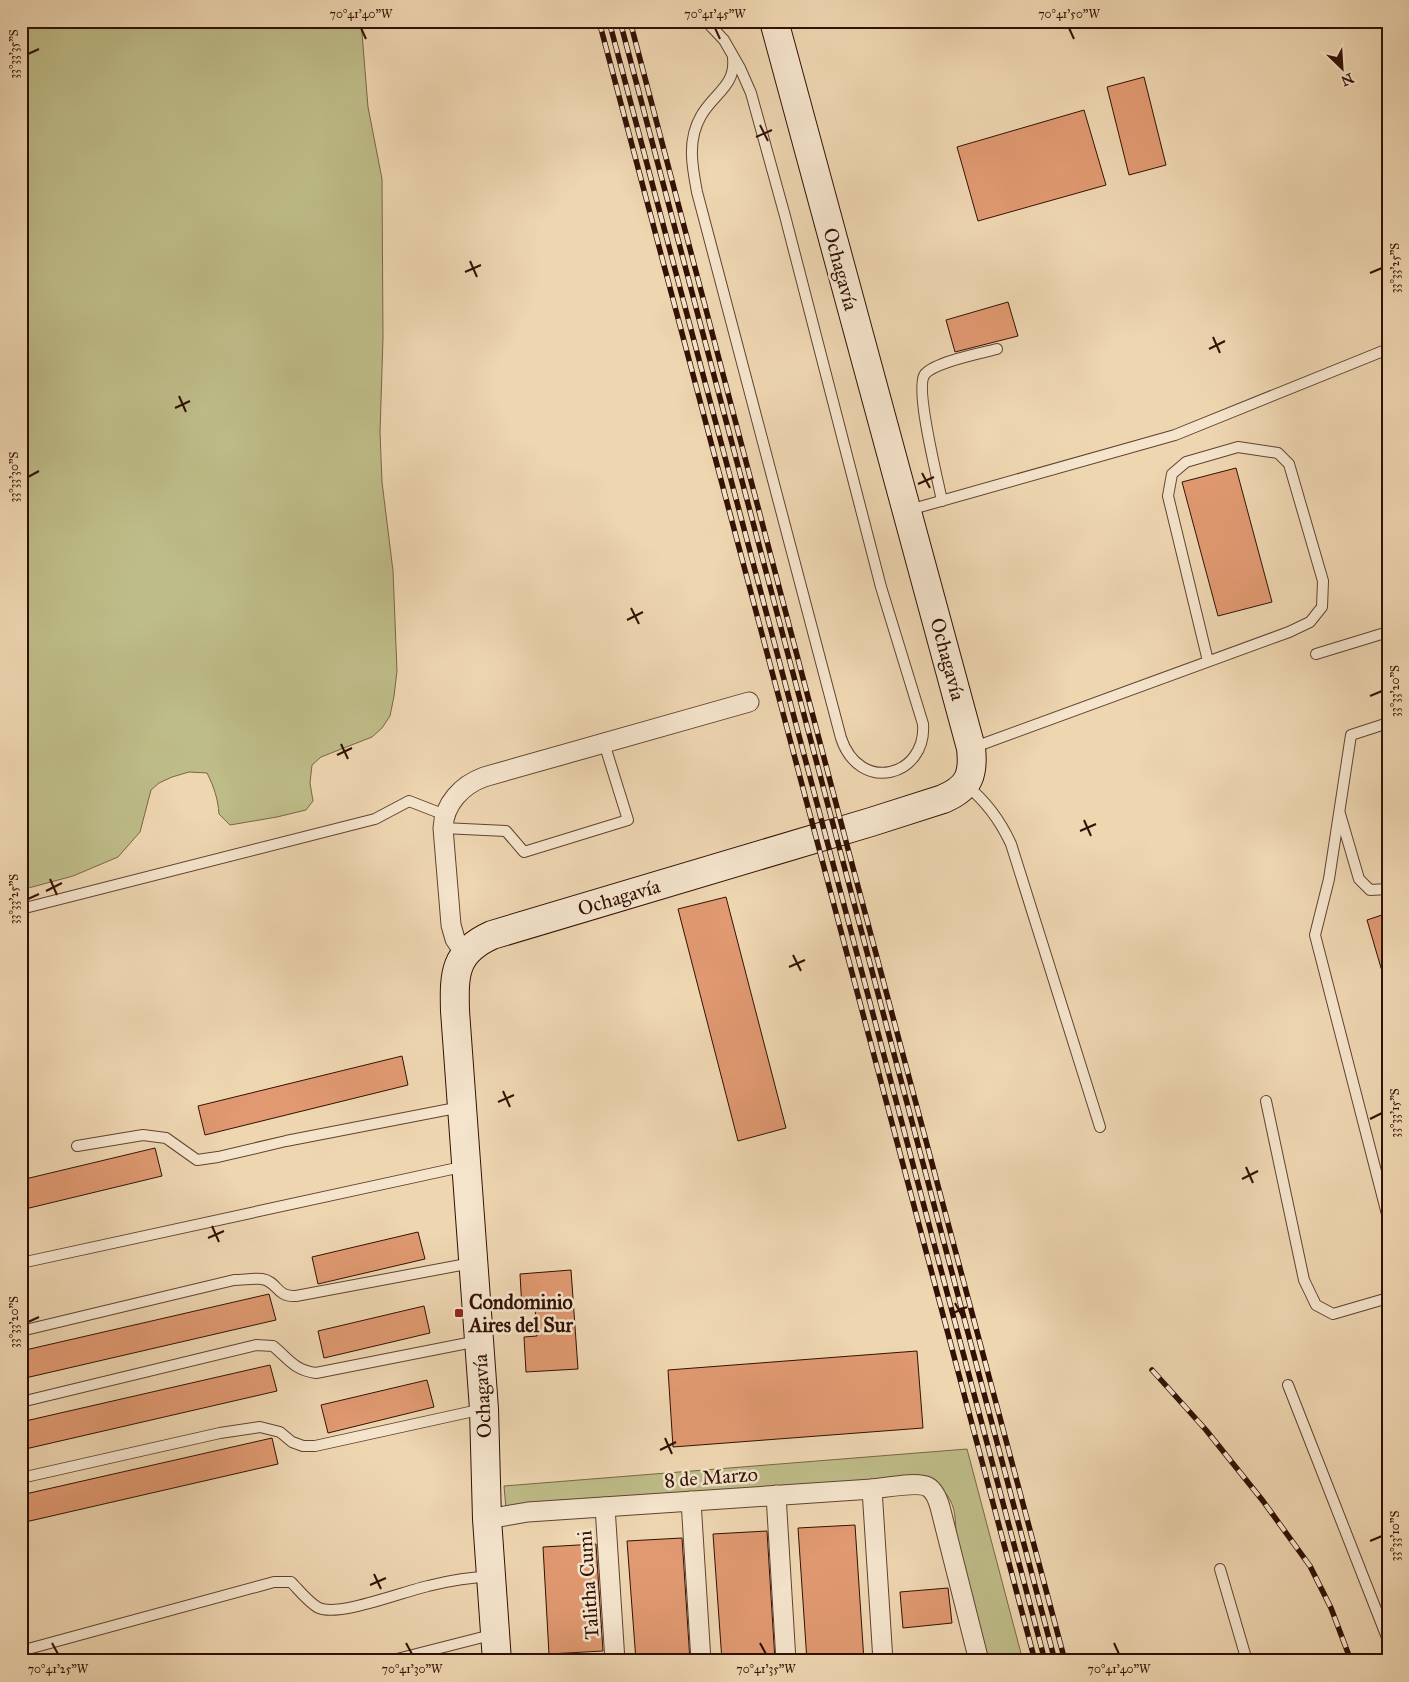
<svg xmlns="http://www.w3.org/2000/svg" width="1409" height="1682" font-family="'IM FELL Great Primer',serif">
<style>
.green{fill:#bebc88;stroke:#786646}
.building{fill:#e09971;stroke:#321104}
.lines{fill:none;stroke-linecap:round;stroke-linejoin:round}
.lane-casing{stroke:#61422f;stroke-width:12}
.street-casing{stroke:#61422f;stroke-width:21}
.secondary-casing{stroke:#321104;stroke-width:30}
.lane{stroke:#f4e4cc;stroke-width:10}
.street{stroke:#f4e4cc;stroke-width:19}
.secondary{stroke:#f4e4cc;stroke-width:28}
.rail-casing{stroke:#321104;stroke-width:5.5}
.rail{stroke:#f4e4cc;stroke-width:4;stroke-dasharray:11;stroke-linecap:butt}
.ticks{fill:none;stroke:#321104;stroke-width:2}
.poi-dot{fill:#8f2418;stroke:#f4e4cc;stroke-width:2}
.labels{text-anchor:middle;stroke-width:5;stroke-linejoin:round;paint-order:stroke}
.street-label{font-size:20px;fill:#321104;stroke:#f4e4cc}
.poi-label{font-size:20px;font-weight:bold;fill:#321104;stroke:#f4e4cc;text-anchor:start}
.neatline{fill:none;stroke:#321104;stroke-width:2}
.ticks-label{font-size:12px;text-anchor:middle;fill:#321104}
</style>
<rect width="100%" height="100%" fill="#eed6b1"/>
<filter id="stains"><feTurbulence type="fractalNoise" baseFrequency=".004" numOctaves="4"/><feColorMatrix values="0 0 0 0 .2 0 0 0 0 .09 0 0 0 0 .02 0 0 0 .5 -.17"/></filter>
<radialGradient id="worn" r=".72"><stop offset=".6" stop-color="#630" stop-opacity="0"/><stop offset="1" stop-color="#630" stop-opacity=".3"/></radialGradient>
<g class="green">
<path d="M21 21H361L368 107 382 179 383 338 380 432 382 482 393 571 397 671 394 696 390 716 382 728 372 737 321 757 312 765 310 783 313 801 306 810 277 817 230 825 219 814C218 799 214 787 207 773L189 772 172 777 159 783 151 790 140 832 118 857 73 876 21 890Z"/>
<path d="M967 1449 1023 1661H987L956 1532C955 1513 955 1504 943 1490L506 1509 504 1486Z"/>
</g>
<g class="building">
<path d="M1144 77 1166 165 1129 175 1107 87Z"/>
<path d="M1084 110 1106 185 978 221 957 147Z"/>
<path d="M1008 302 1018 336 955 352 946 320Z"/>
<path d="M1236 468 1272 602 1218 616 1182 482Z"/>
<path d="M726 897 786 1128 738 1141 678 909Z"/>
<path d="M1388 913V977L1384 978 1367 920Z"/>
<path d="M402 1056 408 1085 205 1135 198 1106Z"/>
<path d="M155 1148 162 1176 21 1210V1180Z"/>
<path d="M418 1232 425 1259 318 1284 312 1257Z"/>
<path d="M571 1270 578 1369 526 1372 524 1337 537 1336 535 1308 522 1309 520 1274Z"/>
<path d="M269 1294 276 1320 21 1379V1351Z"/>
<path d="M424 1306 430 1333 324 1358 318 1331Z"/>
<path d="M917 1351 923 1428 673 1447 668 1370Z"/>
<path d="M270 1365 277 1391 21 1450V1422Z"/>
<path d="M427 1380 434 1407 328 1433 321 1405Z"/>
<path d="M272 1438 278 1464 21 1523V1495Z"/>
<path d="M855 1525 864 1661H807L798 1528Z"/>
<path d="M767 1531 775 1661H722L713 1534Z"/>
<path d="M682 1538 690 1661H636L627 1541Z"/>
<path d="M596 1544 603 1651 549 1654 543 1547Z"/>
<path d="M948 1588 952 1623 903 1628 900 1592Z"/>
</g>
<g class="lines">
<defs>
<g id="lane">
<path d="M706 21 724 40 740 68 751 93 785 216 881 587 923 724C927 776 860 795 841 738L697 192C692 166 687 140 701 116 713 94 736 86 733 58"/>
<path d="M942 501C938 480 914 387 925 374 935 362 981 353 997 349"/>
<path d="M909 510 1175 435 1388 349"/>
<path d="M1316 654 1388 632"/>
<path d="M1388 723 1351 735 1329 879 1315 935 1388 1218"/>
<path d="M972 748 1289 632 1310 622 1322 607 1323 581 1289 464 1278 453 1238 447 1186 462 1172 474 1168 496 1208 661"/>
<path d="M966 785C987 802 1000 820 1011 844L1100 1127"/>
<path d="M1340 814 1359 879 1370 890 1388 889"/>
<path d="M443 828 506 831 524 852 628 820 604 743"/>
<path d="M21 909 375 819 409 801 445 815"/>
<path d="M1266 1101 1304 1280 1316 1305 1333 1314 1388 1298"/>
<path d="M77 1146 143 1135 166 1138 197 1160 218 1157 286 1141 461 1107"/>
<path d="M21 1263 466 1166"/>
<path d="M21 1331 234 1280C243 1280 254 1278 262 1279 279 1282 275 1297 296 1296L472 1263"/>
<path d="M1288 1385 1388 1640"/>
<path d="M21 1402 256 1345 273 1346C289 1359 294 1370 316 1373L478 1341"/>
<path d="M21 1478 220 1433 260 1427 280 1432 292 1442 303 1446H315L483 1409"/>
<path d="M1220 1569 1247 1661"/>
<path d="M28 1649 274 1582H291C298 1589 310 1604 319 1608 339 1617 405 1591 428 1586 448 1581 469 1577 489 1577"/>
<path d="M389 1661 495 1634"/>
</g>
<g id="street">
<path d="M465 954 455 939 451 925 443 828C444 804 462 785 484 777L749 702"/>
<path d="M872 1489 883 1661"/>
<path d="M776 1495 786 1661"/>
<path d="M691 1501 701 1661"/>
<path d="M605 1507 615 1661"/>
<path d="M487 1519 528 1512 872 1489C885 1488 917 1481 928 1487 935 1491 938 1500 940 1507L979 1661"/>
</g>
<g id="secondary">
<path id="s1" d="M497 1661 487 1519 484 1409 455 1011C454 974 454 952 492 935L871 822 943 799C969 788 974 775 971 748L774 21"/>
</g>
</defs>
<use href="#lane" class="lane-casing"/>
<use href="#street" class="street-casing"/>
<use href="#secondary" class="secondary-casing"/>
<use href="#lane" class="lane"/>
<use href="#street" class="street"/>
<use href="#secondary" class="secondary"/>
<defs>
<g id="rail">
<path d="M599 21 1035 1661"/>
<path d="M609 21 1045 1661"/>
<path d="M620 21 1055 1661"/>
<path d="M630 21 848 849 1065 1661"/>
<path d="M1152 1370 1206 1430 1263 1501 1310 1566 1331 1608 1351 1661"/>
</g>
</defs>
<use href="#rail" class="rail-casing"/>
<use href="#rail" class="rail"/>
</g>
<path class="ticks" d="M361 28 366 39M715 28 720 39M1069 28 1074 39M28 54 39 49M760 125 768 141M756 137 772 130M470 261 477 277M465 272 481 265M1370 273 1382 268M1213 337 1220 353M1209 349 1225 341M179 396 186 412M175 408 190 401M922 473 930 488M28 477 39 471M918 484 934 477M631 608 639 624M627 620 643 612M1370 696 1382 691M341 744 348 759M337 755 352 748M1084 820 1091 836M1080 831 1096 824M50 879 57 895M46 891 62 883M28 899 39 894M793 955 801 971M789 967 805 960M503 1091 510 1107M498 1102 514 1095M1370 1119 1382 1113M1246 1167 1253 1183M1242 1179 1258 1171M212 1226 219 1242M208 1238 224 1231M955 1303 963 1318M951 1314 967 1307M28 1322 39 1317M665 1438 672 1454M660 1450 676 1442M1370 1541 1382 1536M374 1574 381 1589M370 1585 386 1578M52 1643 58 1654M406 1643 412 1654M760 1643 766 1654M1114 1643 1119 1654"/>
<rect class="poi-dot" x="454" y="1308" width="10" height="10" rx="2.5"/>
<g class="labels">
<g class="street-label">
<text transform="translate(841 269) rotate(75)" y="7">Ochagavía</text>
<text transform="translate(948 659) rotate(75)" y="7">Ochagavía</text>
<text dy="7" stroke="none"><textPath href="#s1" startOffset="876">Ochagavía</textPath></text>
<text transform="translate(482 1396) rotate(-93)" y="7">Ochagavía</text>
<text transform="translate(711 1477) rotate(-4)" y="7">8 de Marzo</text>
<text transform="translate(588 1585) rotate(-94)" y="7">Talitha Cumi</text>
</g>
<g class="poi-label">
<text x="469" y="1309">Condominio<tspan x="469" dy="23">Aires del Sur</tspan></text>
</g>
</g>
<rect width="1409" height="1682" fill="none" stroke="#eed6b1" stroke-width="55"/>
<g transform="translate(1342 68) rotate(155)" stroke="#f4e4cc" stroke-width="4" paint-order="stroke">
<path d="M0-4L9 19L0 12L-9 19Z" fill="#321104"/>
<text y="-8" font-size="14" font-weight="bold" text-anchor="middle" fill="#321104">N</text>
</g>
<rect x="28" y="28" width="1354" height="1626" class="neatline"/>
<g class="ticks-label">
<text x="361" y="18">70°41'40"W</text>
<text x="715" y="18">70°41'45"W</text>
<text x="1069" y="18">70°41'50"W</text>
<text transform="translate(14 54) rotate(-90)" y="4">33°33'35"S</text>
<text transform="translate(1395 268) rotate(-90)" y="4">33°33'25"S</text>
<text transform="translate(14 477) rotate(-90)" y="4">33°33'30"S</text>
<text transform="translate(1395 691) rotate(-90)" y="4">33°33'20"S</text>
<text transform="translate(14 899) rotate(-90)" y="4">33°33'25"S</text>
<text transform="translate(1395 1113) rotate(-90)" y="4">33°33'15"S</text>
<text transform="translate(14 1322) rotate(-90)" y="4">33°33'20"S</text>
<text transform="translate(1395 1536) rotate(-90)" y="4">33°33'10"S</text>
<text x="58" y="1673">70°41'25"W</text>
<text x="412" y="1673">70°41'30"W</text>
<text x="766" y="1673">70°41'35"W</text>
<text x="1119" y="1673">70°41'40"W</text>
</g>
<rect width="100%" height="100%" filter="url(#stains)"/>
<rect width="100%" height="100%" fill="url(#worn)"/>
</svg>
